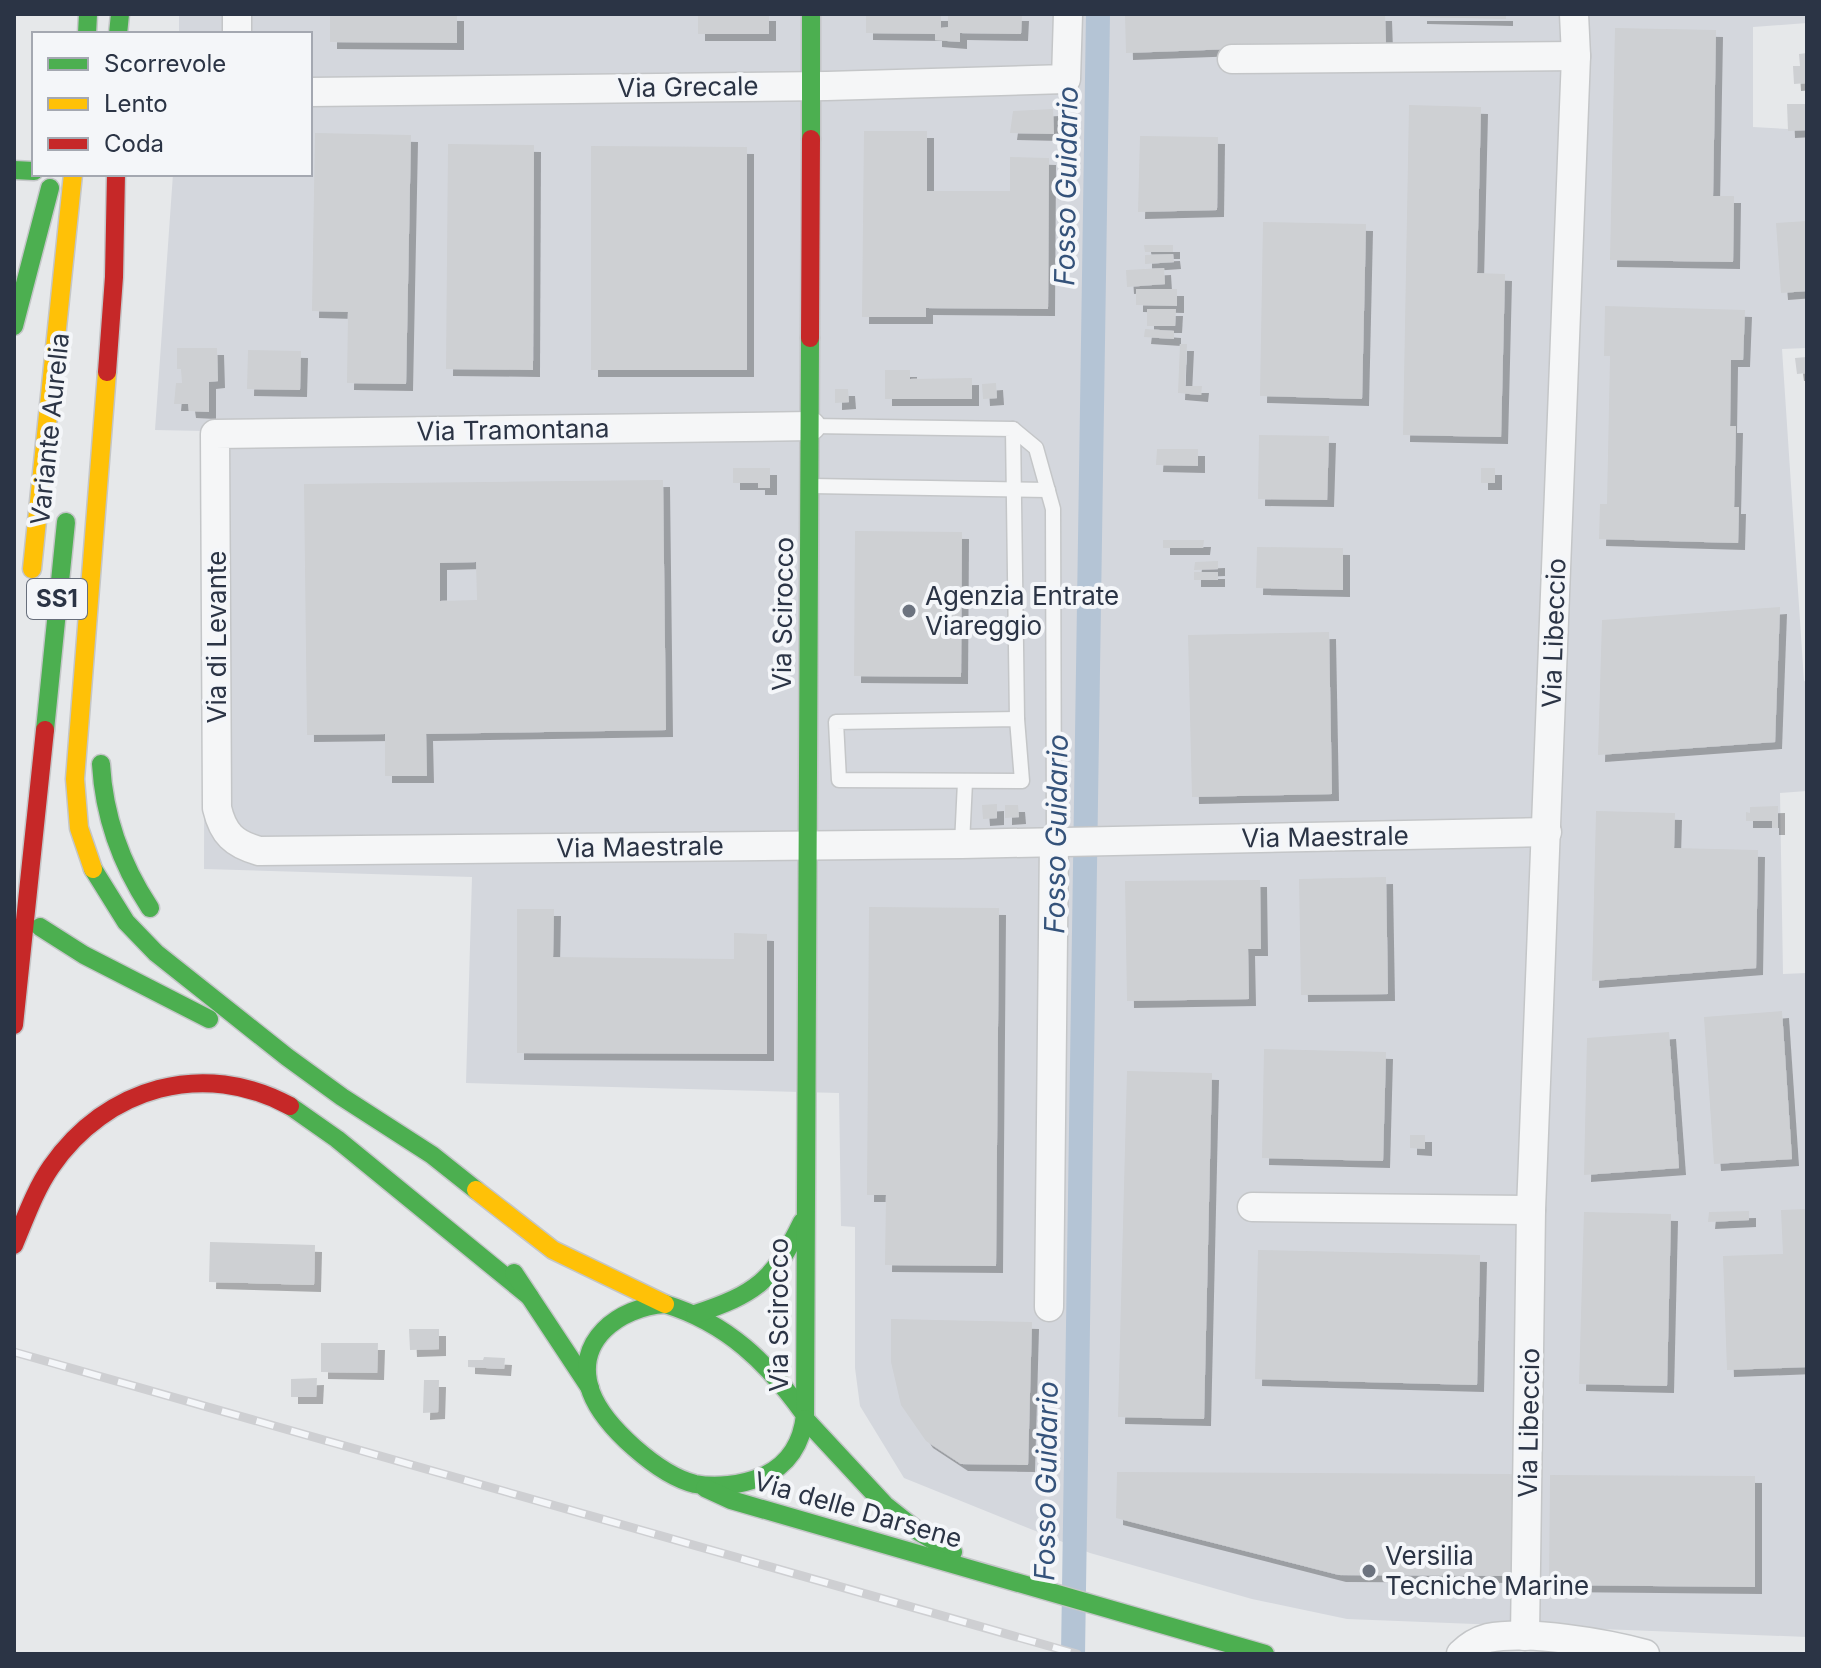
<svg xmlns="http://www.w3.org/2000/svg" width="1821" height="1668" font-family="Inter,sans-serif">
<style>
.built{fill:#d4d7dd}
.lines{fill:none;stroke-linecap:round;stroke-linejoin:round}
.canal{stroke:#b4c4d5;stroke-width:24}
.building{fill:#ced0d3;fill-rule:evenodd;filter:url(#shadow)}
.lane-casing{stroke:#c4c6c8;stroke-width:17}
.street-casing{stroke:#c4c6c8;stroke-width:31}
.fast-casing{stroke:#c4c6c8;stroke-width:21}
.slow-casing{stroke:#c4c6c8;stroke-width:21}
.jam-casing{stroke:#c4c6c8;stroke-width:21}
.lane{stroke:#f5f6f7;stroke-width:14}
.street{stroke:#f5f6f7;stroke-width:28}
.fast{stroke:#4caf50;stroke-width:18}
.slow{stroke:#ffc107;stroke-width:18}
.jam{stroke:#c62828;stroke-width:18}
.rail-casing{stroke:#cecfd2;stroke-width:9}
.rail{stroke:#f4f6f9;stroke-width:6;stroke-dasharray:18;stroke-linecap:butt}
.poi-dot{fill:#6c737f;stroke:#f4f6f9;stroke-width:3}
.labels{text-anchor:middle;stroke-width:8;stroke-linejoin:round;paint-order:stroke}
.shield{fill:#f4f6f9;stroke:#676e7b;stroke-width:2}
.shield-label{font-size:24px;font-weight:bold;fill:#2b3445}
.street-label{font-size:26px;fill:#2b3445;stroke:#f4f6f9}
.poi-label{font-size:26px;fill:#2b3445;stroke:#f4f6f9;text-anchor:start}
.water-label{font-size:28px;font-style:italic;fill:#34527a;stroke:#f4f6f9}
</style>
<defs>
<filter id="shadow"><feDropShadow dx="7" dy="7" stdDeviation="0" flood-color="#0004"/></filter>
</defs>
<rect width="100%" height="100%" fill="#e6e8ea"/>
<path class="built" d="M179 14H1807V23L1753 27V127L1807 130V348L1782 349 1804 681 1807 682V791L1780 793 1783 974 1807 973V1637L1347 1619 1252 1599 1090 1553 904 1478 860 1406 855 1368V1227L841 1226 839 1093 466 1083 472 877 204 869 205 431 155 430 173 174H310V34H179Z"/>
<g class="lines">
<path class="canal" d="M1073 1654 1098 14"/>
</g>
<g class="building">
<path d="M330 14H457V43L330 42Z"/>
<rect x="698" y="14" width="71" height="20"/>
<path d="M866 14H941V28L948 27V14H1022L1021 34 960 33V42L935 40V34L866 33Z"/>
<path d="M1125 14H1385L1386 43 1126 53Z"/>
<path d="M1420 14H1506V19L1420 17Z"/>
<path d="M1615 28 1716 30 1713 196H1734L1733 262 1610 260Z"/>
<path d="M1807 53V83L1794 84 1793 66H1800L1799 54Z"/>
<path d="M1787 104H1807V130L1788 131Z"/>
<path d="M1409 105 1481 107 1477 273 1505 274 1501 437 1403 435Z"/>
<path d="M1053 109 1054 134 1010 133 1013 111Z"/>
<path d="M864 131H927V191H1010V157L1049 158 1048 309 926 308V317H862Z"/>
<path d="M315 133 411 135 406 384 347 383 348 312 312 311Z"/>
<path d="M1140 136 1218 137 1217 210 1138 212Z"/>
<path d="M448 144 534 145 533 370 446 369Z"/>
<path d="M591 146 747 147V370H591Z"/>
<path d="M1807 221V291L1781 293 1776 223Z"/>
<path d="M1263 222 1366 224 1362 399 1260 396Z"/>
<path d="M1144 245H1173V252H1145Z"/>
<path d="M1173 254 1174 262 1145 264V255Z"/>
<path d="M1164 268 1165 284 1127 287 1126 270Z"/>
<path d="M1136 289H1177V306L1136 305Z"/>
<path d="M1605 306 1745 310 1743 360H1731L1730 426H1736L1734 507H1739L1738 543 1599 539 1600 504H1607L1610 356H1604Z"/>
<path d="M1147 309H1176L1175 326H1147Z"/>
<path d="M1145 329 1174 331V339L1144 337Z"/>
<path d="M1180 344H1187L1185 386H1202L1201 395 1178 393Z"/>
<path d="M177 348H217L218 381 209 382V412L189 411 188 404H174L176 383H182L181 369H177Z"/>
<path d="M248 350 301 351 300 390 247 389Z"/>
<path d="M1807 357V373L1797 374 1795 358Z"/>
<path d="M885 370H910V379L972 378V399H885Z"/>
<path d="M996 383 997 398 983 399 982 384Z"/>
<path d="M835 389H848L849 402 835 403Z"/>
<path d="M1259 435 1329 436 1327 500 1258 499Z"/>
<path d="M1157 449H1198V466L1156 465Z"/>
<path d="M733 468H770V488H758V483H733Z"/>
<rect x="1481" y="468" width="14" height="15"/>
<path d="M663 480 666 730 426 734 427 776H385V734L307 735 304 484ZM476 562 477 600 440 601V563Z"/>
<path d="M855 531 962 532 961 677 854 676Z"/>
<path d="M1163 540H1204L1203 548H1163Z"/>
<path d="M1257 547 1343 548V590L1256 588Z"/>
<path d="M1218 561V569L1194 570 1195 562Z"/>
<rect x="1194" y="572" width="24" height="8"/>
<path d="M1780 607 1775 742 1598 755 1602 620Z"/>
<path d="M1329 632 1332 794 1192 797 1188 635Z"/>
<path d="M997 804V818L983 819 982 805Z"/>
<path d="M1005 805H1018L1019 817 1005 818Z"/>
<path d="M1778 806V828H1772V821H1746V812L1750 813V807Z"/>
<path d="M1596 811 1675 813 1674 848 1758 850 1756 968 1592 981Z"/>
<path d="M1386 877 1388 994 1301 995 1299 879Z"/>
<path d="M1260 880 1261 949H1248L1249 999 1127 1001 1125 881Z"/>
<path d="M869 907 999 908 996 1266 885 1265 886 1195H867Z"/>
<path d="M517 909H554L553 957 734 959V933L767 934V1054L517 1053Z"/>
<path d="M1782 1011 1792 1159 1714 1164 1704 1017Z"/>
<path d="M1669 1032 1679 1168 1584 1175 1587 1038Z"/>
<path d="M1264 1049 1386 1052 1383 1161 1262 1158Z"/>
<path d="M1127 1071 1212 1073 1204 1419 1118 1417Z"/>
<path d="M1410 1135H1425V1149L1410 1148Z"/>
<path d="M1807 1209V1367L1727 1370 1723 1256 1783 1254 1781 1210Z"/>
<path d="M1749 1211V1220L1708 1222 1709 1212Z"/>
<path d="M1584 1212 1671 1214 1667 1386 1579 1384Z"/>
<path d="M210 1242 315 1245 314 1285 209 1282Z"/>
<path d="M1258 1250 1480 1255 1477 1385 1255 1379Z"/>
<path d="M891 1319 1032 1322 1028 1465 961 1464 926 1441 901 1405 891 1362Z"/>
<path d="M409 1329H439V1349L410 1350Z"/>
<path d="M321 1343H378L377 1373 321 1372Z"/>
<path d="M484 1357 505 1358 504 1369 468 1367V1360H483Z"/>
<path d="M317 1378 316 1397H291V1379Z"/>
<path d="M424 1380H439L438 1412 423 1413Z"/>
<path d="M1117 1472 1513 1474 1512 1576 1339 1575 1116 1518Z"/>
<path d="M1550 1475 1755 1476V1587L1549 1585Z"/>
</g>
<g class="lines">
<defs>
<g id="lane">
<path d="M812 426 1013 429 1017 719"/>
<path d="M1013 429 1036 448 1053 509 1054 842"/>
<path d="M812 486 1048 490"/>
<path d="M1017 719 1022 781 839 780 836 722Z"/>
<path d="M962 844 965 782"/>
</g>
<g id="street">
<path d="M237 34V14"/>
<path d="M1232 59 1576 56"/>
<path d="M310 92 827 86 1066 79 1068 14"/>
<path d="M811 426 215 434 217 808C223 834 234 844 259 851L962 844 1547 832"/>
<path d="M1252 1207 1531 1210"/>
<path d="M1049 1307 1054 842"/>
<path d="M1525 1636 1531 1210 1576 56 1574 14"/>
<path d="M1461 1654C1468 1647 1477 1641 1488 1638 1528 1630 1605 1643 1645 1654"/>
</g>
<g id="fast">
<path d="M87 34 88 14"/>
<path d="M118 34 120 14"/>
<path d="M811 139V14"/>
<path d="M14 170 34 171"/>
<path d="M14 326 50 188"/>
<path d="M45 730 66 522"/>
<path d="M101 764C104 817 121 864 150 908"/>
<path d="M93 869 126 922 156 953 287 1057 342 1097 432 1155 476 1190"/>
<path d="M40 927 84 955 209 1019"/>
<path d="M290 1106 337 1139 529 1296"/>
<path d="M514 1273 590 1388"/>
<path d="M665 1304C727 1323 768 1363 805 1415 802 1443 788 1466 761 1477 741 1485 716 1488 695 1484 659 1475 604 1427 591 1392 573 1341 619 1307 665 1304Z"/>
<path d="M695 1314C756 1294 774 1280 802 1222"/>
<path d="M805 1415 810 338"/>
<path d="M805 1419 885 1505 919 1532 953 1552"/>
<path d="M705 1488 731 1500 1265 1654"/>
</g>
<g id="slow">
<path d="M32 569 73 174"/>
<path d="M93 869 79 828 75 779 107 372"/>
<path d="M476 1190 553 1250 665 1304"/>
</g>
<g id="jam">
<path d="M810 338 811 139"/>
<path d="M107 372 114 277 116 174"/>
<path d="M14 1025 45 730"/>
<path d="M14 1245C25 1219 35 1190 51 1167 106 1087 204 1059 290 1106"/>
</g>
</defs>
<use href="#lane" class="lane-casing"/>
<use href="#street" class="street-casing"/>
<use href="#fast" class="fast-casing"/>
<use href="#slow" class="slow-casing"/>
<use href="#jam" class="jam-casing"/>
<use href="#lane" class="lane"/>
<use href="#street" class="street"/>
<use href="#fast" class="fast"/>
<use href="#slow" class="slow"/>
<use href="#jam" class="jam"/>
<defs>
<path id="rail" d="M14 1352 1077 1654"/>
</defs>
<use href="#rail" class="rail-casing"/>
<use href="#rail" class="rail"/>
</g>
<g class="poi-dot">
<circle cx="909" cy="611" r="8"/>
<circle cx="1369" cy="1571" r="8"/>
</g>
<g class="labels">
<rect class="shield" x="27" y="579" width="60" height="40" rx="6"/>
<g class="shield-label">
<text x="57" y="607">SS1</text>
</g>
<g class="street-label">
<text transform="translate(688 87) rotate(-1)" y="9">Via Grecale</text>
<text transform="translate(50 429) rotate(-84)" y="9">Variante Aurelia</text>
<text transform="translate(513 430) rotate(-1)" y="9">Via Tramontana</text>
<text transform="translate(783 614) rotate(-89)" y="9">Via Scirocco</text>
<text transform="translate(1554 633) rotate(-88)" y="9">Via Libeccio</text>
<text transform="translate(217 637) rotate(-90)" y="9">Via di Levante</text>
<text transform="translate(1325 837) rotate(-1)" y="9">Via Maestrale</text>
<text transform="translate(640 847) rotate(-1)" y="9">Via Maestrale</text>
<text transform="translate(779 1315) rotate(-90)" y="9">Via Scirocco</text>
<text transform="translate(1529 1423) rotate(-89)" y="9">Via Libeccio</text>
<text transform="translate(858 1510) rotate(16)" y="9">Via delle Darsene</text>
</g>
<g class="poi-label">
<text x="925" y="605">Agenzia Entrate<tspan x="925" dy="30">Viareggio</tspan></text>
<text x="1385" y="1565">Versilia<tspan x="1385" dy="30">Tecniche Marine</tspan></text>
</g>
<g class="water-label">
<text transform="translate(1066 186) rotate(-89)" y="10">Fosso Guidario</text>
<text transform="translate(1056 834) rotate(-89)" y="10">Fosso Guidario</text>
<text transform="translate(1046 1481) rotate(-89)" y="10">Fosso Guidario</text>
</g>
</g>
<rect width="1821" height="1668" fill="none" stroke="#2b3445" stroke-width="32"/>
<rect x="32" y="32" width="280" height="144" fill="#f4f6f9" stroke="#a4a8b1" stroke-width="2"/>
<rect x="48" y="58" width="40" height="12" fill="#4caf50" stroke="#a4a8b1" stroke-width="2"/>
<text x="104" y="72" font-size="24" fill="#2b3445">Scorrevole</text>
<rect x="48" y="98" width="40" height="12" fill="#ffc107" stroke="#a4a8b1" stroke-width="2"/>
<text x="104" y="112" font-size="24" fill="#2b3445">Lento</text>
<rect x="48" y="138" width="40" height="12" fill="#c62828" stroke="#a4a8b1" stroke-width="2"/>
<text x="104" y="152" font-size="24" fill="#2b3445">Coda</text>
</svg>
